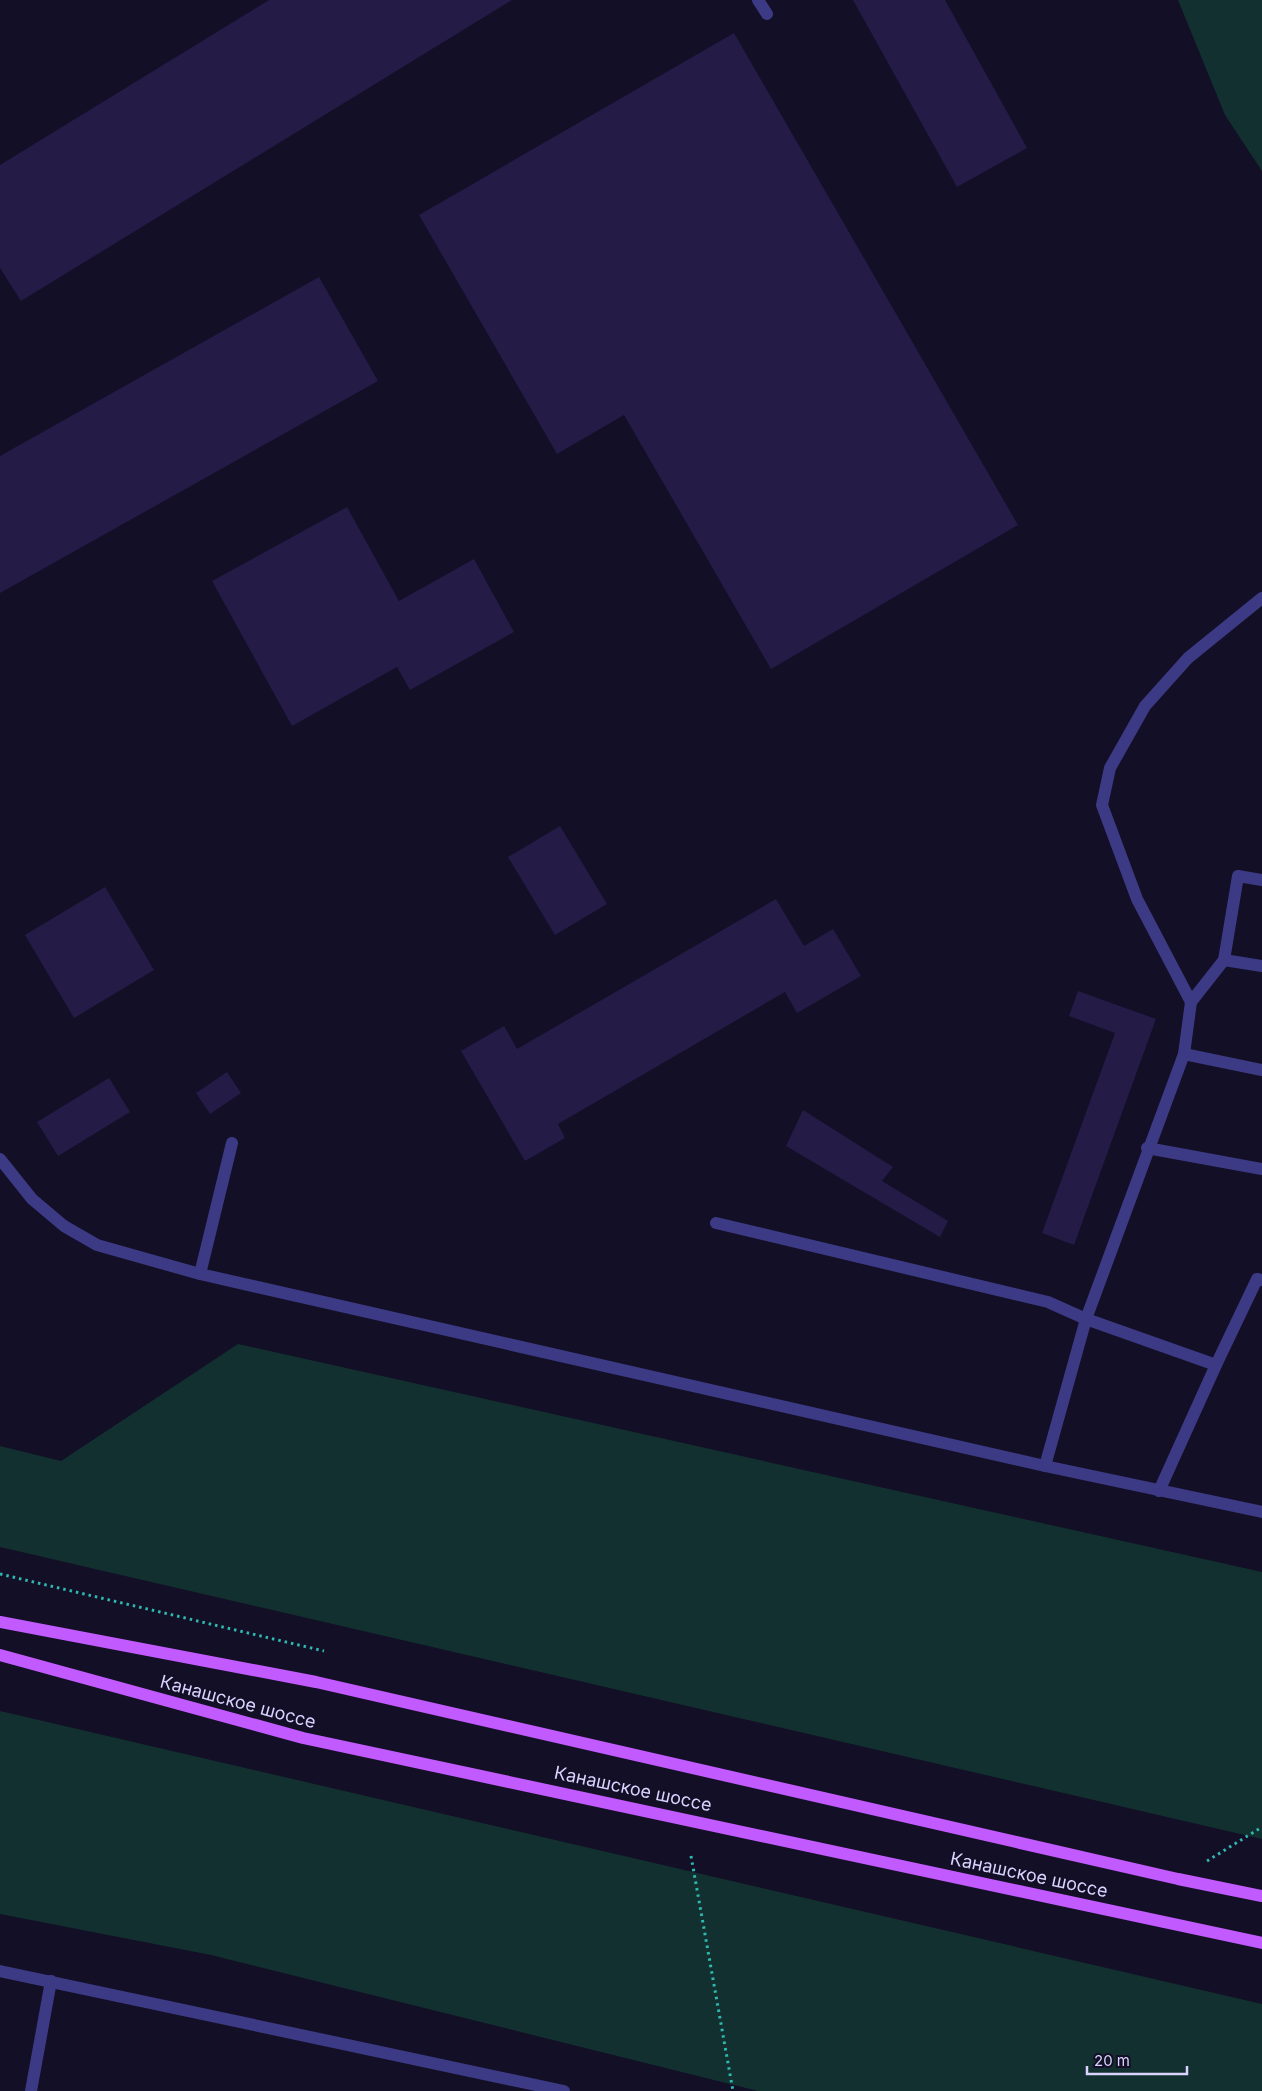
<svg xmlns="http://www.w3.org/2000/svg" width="1262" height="2091" font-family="Inter,sans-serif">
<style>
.green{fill:#12302f}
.building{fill:#241b47}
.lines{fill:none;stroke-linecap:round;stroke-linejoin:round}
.path{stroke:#2fb8b0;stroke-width:3;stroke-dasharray:2.5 4;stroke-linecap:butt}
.minor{stroke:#3d3a85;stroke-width:12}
.major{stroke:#c25bff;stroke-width:12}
.labels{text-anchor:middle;stroke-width:4;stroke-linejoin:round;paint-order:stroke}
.street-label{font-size:18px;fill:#d9d4ff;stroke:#130f26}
</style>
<rect width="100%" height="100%" fill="#130f26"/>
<g class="green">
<path d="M1178 0H1262V171L1225 115Z"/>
<path d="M238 1344 1262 1572V1839L0 1547V1446L61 1461Z"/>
<path d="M0 1711 1262 2004V2091H758L211 1955 0 1914Z"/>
</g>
<g class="building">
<path d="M269 0H512L21 301 0 268V165Z"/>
<path d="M853 0H945L1027 148 957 187Z"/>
<path d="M734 33 1018 525 771 669 624 415 557 454 419 215Z"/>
<path d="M319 277 378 381 0 593V456Z"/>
<path d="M347 507 399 601 474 559 514 632 410 690 397 667 292 726 212 581Z"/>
<path d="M560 826 607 904 555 935 508 857Z"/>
<path d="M105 887 154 970 74 1018 25 935Z"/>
<path d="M776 899 804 946 833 929 861 976 797 1013 785 992 558 1124 565 1138 525 1161 461 1051 504 1026 517 1049Z"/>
<path d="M1078 991 1156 1019 1074 1245 1042 1233 1115 1033 1069 1016Z"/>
<path d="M227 1072 241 1093 210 1114 196 1093Z"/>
<path d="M109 1078 130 1112 58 1156 37 1122Z"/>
<path d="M803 1110 893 1167 882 1181 948 1221 940 1237 786 1146Z"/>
</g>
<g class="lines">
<g class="path">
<path d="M0 1574 324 1651"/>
<path d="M691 1856 733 2091"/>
<path d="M1207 1861 1262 1827"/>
</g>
<g class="minor">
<path d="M758 0 767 14"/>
<path d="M1224 960 1262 966"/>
<path d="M1191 1002 1224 960 1238 876 1262 880"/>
<path d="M1184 1054 1262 1070"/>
<path d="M1147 1148 1262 1169"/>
<path d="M0 1159 32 1199 64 1226 97 1245 200 1274 1045 1466 1262 1512"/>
<path d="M716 1223 1048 1302 1086 1319 1184 1054 1191 1002 1137 899 1102 805 1110 768 1145 706 1188 658 1262 598"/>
<path d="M200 1274 232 1143"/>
<path d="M1216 1365 1257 1279 1262 1280"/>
<path d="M1045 1466 1086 1319 1216 1365 1159 1491"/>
<path d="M0 1971 564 2091"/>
<path d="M31 2091 51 1981"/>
</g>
<g class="major">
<path d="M0 1622 316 1682 1178 1879 1262 1896"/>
<path d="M0 1655 303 1738 1262 1943"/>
</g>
</g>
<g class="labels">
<g class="street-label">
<text transform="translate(238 1702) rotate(15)" y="6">Канашское шоссе</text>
<text transform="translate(633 1789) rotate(12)" y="6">Канашское шоссе</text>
<text transform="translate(1029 1875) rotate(12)" y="6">Канашское шоссе</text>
</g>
</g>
<path d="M1087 2066v8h100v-8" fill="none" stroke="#d9d4ff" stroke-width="2.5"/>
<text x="1094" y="2066" font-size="15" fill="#d9d4ff" stroke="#130f26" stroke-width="4" paint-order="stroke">20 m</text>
</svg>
